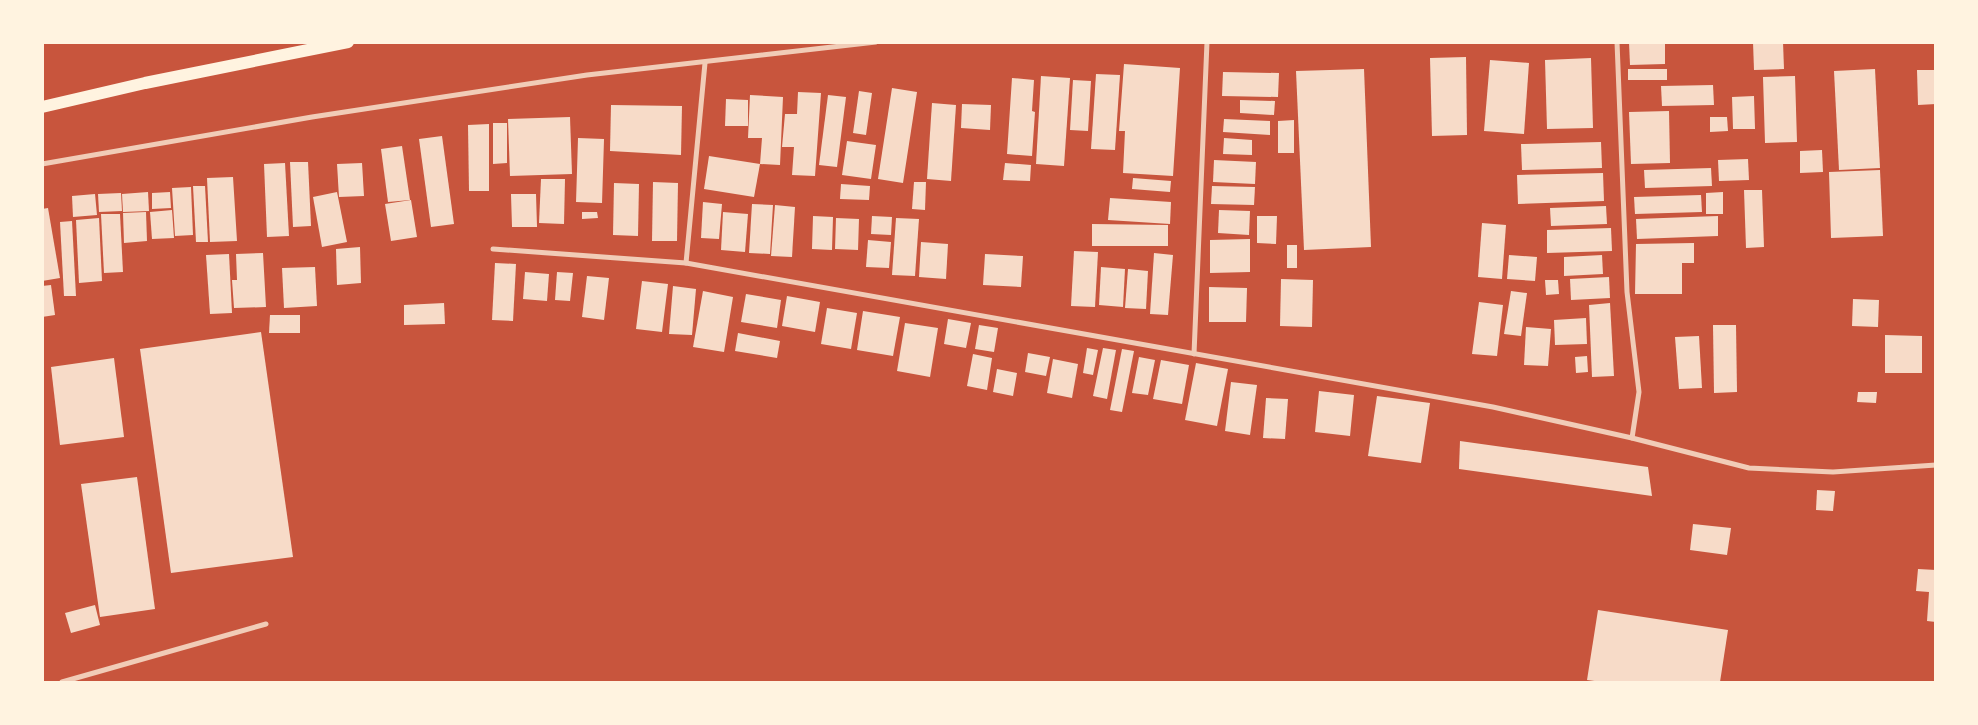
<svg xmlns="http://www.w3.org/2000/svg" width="1978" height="725" font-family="'Archivo Narrow',sans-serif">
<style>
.building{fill:#f7dbc8}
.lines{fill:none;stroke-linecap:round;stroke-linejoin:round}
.minor{stroke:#f1ccb7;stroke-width:5}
.primary{stroke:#fff3e0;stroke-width:12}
</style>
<rect width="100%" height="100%" fill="#c8553d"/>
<g class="building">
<path d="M1629 42H1665V64L1630 65Z"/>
<path d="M1753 42H1783L1784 69 1754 70Z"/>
<path d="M1466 57 1467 135 1432 136 1430 58Z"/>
<path d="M1591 58 1593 128 1547 129 1545 60Z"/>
<path d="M1490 60 1529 63 1524 134 1484 131Z"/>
<path d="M1124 64 1180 68 1173 176 1123 173 1125 131H1119Z"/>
<path d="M1364 69 1371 247 1304 250 1296 71Z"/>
<rect x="1628" y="69" width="39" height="11"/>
<path d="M1875 69 1880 168 1839 170 1834 71Z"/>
<path d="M1917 70H1936V104L1918 105Z"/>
<path d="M1223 72 1279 73 1278 97 1222 96Z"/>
<path d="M1096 74 1120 75 1115 150 1091 149Z"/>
<path d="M1041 76 1070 78 1064 166 1036 164Z"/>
<path d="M1795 76 1797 142 1765 143 1763 77Z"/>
<path d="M1012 78 1034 80 1032 111 1035 112 1032 156 1007 154Z"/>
<path d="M1073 80 1091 81 1088 131 1070 130Z"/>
<path d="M1713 85 1714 105 1662 106 1661 86Z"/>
<path d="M892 88 917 92 903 183 878 179Z"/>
<path d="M859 91 872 93 866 135 853 133Z"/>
<path d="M798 92 821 93 815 176 792 175 794 147H782L785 114H797Z"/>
<path d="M750 95 783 97 780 165 760 164 762 138H748Z"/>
<path d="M828 95 846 97 837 167 819 165Z"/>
<path d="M1754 96 1755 129H1733L1732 97Z"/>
<path d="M726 99 748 100V126H725Z"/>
<path d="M1240 100 1275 101 1274 115 1240 113Z"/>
<path d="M932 103 956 105 951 181 927 179Z"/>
<path d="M962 104 991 105 990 130 961 128Z"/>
<path d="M611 105 682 106 681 155 610 151Z"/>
<path d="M1669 111 1670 163 1631 164 1629 112Z"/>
<path d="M570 117 572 174 510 176 508 119Z"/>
<path d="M1710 117H1727L1728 131 1710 132Z"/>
<path d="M1224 119 1270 121V135L1223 132Z"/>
<path d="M1294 120V153H1278V121Z"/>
<path d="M493 123H507V163L493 164Z"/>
<path d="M489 124V191H469L468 125Z"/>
<path d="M442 136 454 224 431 227 419 139Z"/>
<path d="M578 138 604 139 602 203 576 202Z"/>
<path d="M1224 138 1252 140V155L1223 154Z"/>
<path d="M847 141 876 145 871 179 842 175Z"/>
<path d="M1601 142 1602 168 1522 170 1521 144Z"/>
<path d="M402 146 410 200 388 202 381 149Z"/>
<path d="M1822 150 1823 172 1800 173V151Z"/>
<path d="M709 156 760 164 754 197 704 189Z"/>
<path d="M1748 159 1749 180 1719 181 1718 160Z"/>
<path d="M1214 160 1256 162 1255 184 1213 182Z"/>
<path d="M290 162H308L311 226 293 227Z"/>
<path d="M285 163 289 236 267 237 264 164Z"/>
<path d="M362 163 364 196 339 197 337 164Z"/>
<path d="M1005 163 1031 165 1030 181 1003 180Z"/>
<path d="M1711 168 1712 186 1645 188 1644 170Z"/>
<path d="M1880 170 1883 236 1831 238 1829 172Z"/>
<path d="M1603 173 1604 201 1518 204 1517 175Z"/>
<path d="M233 177 237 241 210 242 207 178Z"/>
<path d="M1133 178 1171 181 1170 192 1132 189Z"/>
<path d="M541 179H565L564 224 539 223Z"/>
<path d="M653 182 678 183 677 241H652Z"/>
<path d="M914 182H926L925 210 912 209Z"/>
<path d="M614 183 639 184 638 236 613 235Z"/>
<path d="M841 184 870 186 869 200 840 199Z"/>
<path d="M193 186H205L208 242H196Z"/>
<path d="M1212 186 1255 187 1254 205 1211 204Z"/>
<path d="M191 187 193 235 175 236 172 188Z"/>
<path d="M1744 190H1762L1764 247 1746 248Z"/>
<path d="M148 192 149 211 123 212 122 194Z"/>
<path d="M170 192 171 208 152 209V193Z"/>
<path d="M337 192 347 242 322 247 313 197Z"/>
<path d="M1723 192V214H1706V193Z"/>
<path d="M121 193 122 211 99 212 98 194Z"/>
<path d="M95 194 97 215 73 217 72 196Z"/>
<path d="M511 194H536L537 227H512Z"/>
<path d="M1701 195 1702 212 1635 214 1634 197Z"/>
<path d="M1110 198 1171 202 1170 224 1108 220Z"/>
<path d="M411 200 417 237 391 241 385 204Z"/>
<path d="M703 202 722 204 719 239 701 238Z"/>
<path d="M752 204 773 205 770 254 749 253Z"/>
<path d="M775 205 795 207 792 257 771 256Z"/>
<path d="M1606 206 1607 224 1551 226 1550 208Z"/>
<path d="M48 208 60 278 42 281V209Z"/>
<path d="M172 210 174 238 152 239 150 212Z"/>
<path d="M1219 210 1250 211 1249 235 1218 233Z"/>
<path d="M146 212 147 241 124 243 123 213Z"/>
<path d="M582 212H597L598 218 582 219Z"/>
<path d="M723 212 748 214 745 252 721 250Z"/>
<path d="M101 214H120L123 272 104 273Z"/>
<path d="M813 216 833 217 832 250 812 249Z"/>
<path d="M872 216 892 217 891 235 871 234Z"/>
<path d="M1257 216H1277L1276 244 1257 243Z"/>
<path d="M1718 216V236L1637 239 1636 219Z"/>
<path d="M99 218 102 281 79 283 76 220Z"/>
<path d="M836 218 859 219 858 250 835 249Z"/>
<path d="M896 218 919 219 915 276 892 275Z"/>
<path d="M72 221 76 296H64L60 222Z"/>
<path d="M1482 223 1506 225 1502 279 1478 277Z"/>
<path d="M1092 224 1168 225V246H1092Z"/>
<path d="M1611 228 1612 251 1547 253V230Z"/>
<path d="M1250 239V272L1210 273V240Z"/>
<path d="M868 240 891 242 889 268 866 267Z"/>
<path d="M921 242 948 244 946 279 919 277Z"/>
<path d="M1694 243V263H1682V294H1635L1636 244Z"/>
<rect x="1287" y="245" width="10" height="23"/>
<path d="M360 247 361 283 337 285 336 249Z"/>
<path d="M1074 251 1098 252 1095 307 1071 306Z"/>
<path d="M263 253 266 307 234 308 232 280H237L236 254Z"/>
<path d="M1154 253 1173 255 1168 315 1150 314Z"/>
<path d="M229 254 232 313 210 314 206 255Z"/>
<path d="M985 254 1023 256 1021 287 983 285Z"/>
<path d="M1509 255 1537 257 1535 281 1507 279Z"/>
<path d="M1602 255 1603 274 1564 276V257Z"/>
<path d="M495 263 516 264 513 321 492 320Z"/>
<path d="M315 267 317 306 284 308 282 268Z"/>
<path d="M1101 267 1125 269 1123 307 1099 305Z"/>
<path d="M1128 269 1148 271 1146 309 1125 308Z"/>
<path d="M525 272 549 274 547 301 523 299Z"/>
<path d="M557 272 573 273 570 301 555 300Z"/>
<path d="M587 276 609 278 604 320 582 317Z"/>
<path d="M1609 277 1610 298 1571 300 1570 279Z"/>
<path d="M1281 279 1313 280 1312 327 1280 326Z"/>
<path d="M1545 280H1558L1559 294 1546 295Z"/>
<path d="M642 281 668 284 662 332 636 329Z"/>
<path d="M51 285 55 315 42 317V286Z"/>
<path d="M673 286 696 289 692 335 669 334Z"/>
<path d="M1209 287 1247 288 1246 322H1209Z"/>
<path d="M703 291 733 297 724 352 693 347Z"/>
<path d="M1511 291 1527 293 1521 336 1504 334Z"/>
<path d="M746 294 781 300 777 328 741 322Z"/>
<path d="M787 296 820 302 815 332 782 326Z"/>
<path d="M1853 299 1879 300 1878 327 1852 326Z"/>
<path d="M1479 302 1503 305 1497 356 1472 354Z"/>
<path d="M444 303 445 324 404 325V305Z"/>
<path d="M1610 303 1614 376 1592 377 1589 305Z"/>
<path d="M827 308 857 313 851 349 821 344Z"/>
<path d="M863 311 900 317 893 356 857 350Z"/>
<path d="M270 315H300V333H269Z"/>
<path d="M1586 318 1587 344 1555 345 1554 320Z"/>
<path d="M948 319 971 323 966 348 944 344Z"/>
<path d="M905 323 938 328 930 377 897 371Z"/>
<path d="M979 325 998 328 994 352 975 349Z"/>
<path d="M1713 325H1736L1737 392 1714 393Z"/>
<path d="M1526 327 1551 329 1548 366 1524 365Z"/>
<path d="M261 332 293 557 171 573 140 349Z"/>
<path d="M738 333 780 341 777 358 735 351Z"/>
<path d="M1885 335 1922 336V373H1885Z"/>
<path d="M1699 336 1702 388 1679 389 1675 337Z"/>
<path d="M1087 348 1098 350 1093 375 1083 373Z"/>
<path d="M1103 348 1116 350 1107 399 1093 396Z"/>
<path d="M1122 349 1134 351 1122 412 1110 410Z"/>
<path d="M1028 353 1050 357 1046 376 1025 372Z"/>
<path d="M973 354 992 358 987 390 967 386Z"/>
<path d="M1587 356 1588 372 1576 373 1575 357Z"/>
<path d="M1139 357 1155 360 1148 395 1132 393Z"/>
<path d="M114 358 124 437 60 445 51 367Z"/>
<path d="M1053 359 1078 364 1072 398 1047 393Z"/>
<path d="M1161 360 1189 365 1182 404 1153 399Z"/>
<path d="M1196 363 1228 369 1217 426 1185 420Z"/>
<path d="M997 369 1017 373 1013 396 993 392Z"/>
<path d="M1231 382 1257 385 1250 435 1225 431Z"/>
<path d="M1319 391 1354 395 1350 436 1315 432Z"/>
<path d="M1858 392H1877L1876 403 1857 402Z"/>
<path d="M1377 396 1430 403 1421 463 1368 456Z"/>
<path d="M1266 398 1288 399 1285 439 1263 438Z"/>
<path d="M1460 441 1648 467 1652 496 1459 469Z"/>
<path d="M137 477 155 609 100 617 81 484Z"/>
<path d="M1817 490 1835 491 1833 511 1816 510Z"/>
<path d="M1693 524 1731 528 1727 555 1690 550Z"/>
<path d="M1918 569 1936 570V622L1927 621 1929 592 1916 591Z"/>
<path d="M95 605 100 625 71 633 65 613Z"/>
<path d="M1598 610 1728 630 1720 682H1602L1587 680Z"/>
</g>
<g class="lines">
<g class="minor">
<path d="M1617 42 1627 292 1639 392 1632 438"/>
<path d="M42 164 312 117 587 75 876 42"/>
<path d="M493 249 686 263 1493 407 1632 438 1749 468 1833 472 1936 465"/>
<path d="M686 263 705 63"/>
<path d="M1194 354 1207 42"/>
<path d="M62 682 266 624"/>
</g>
<path class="primary" d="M42 107 145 83 348 42"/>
</g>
<rect width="1978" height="725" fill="none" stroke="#fff3e0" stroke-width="88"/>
</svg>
